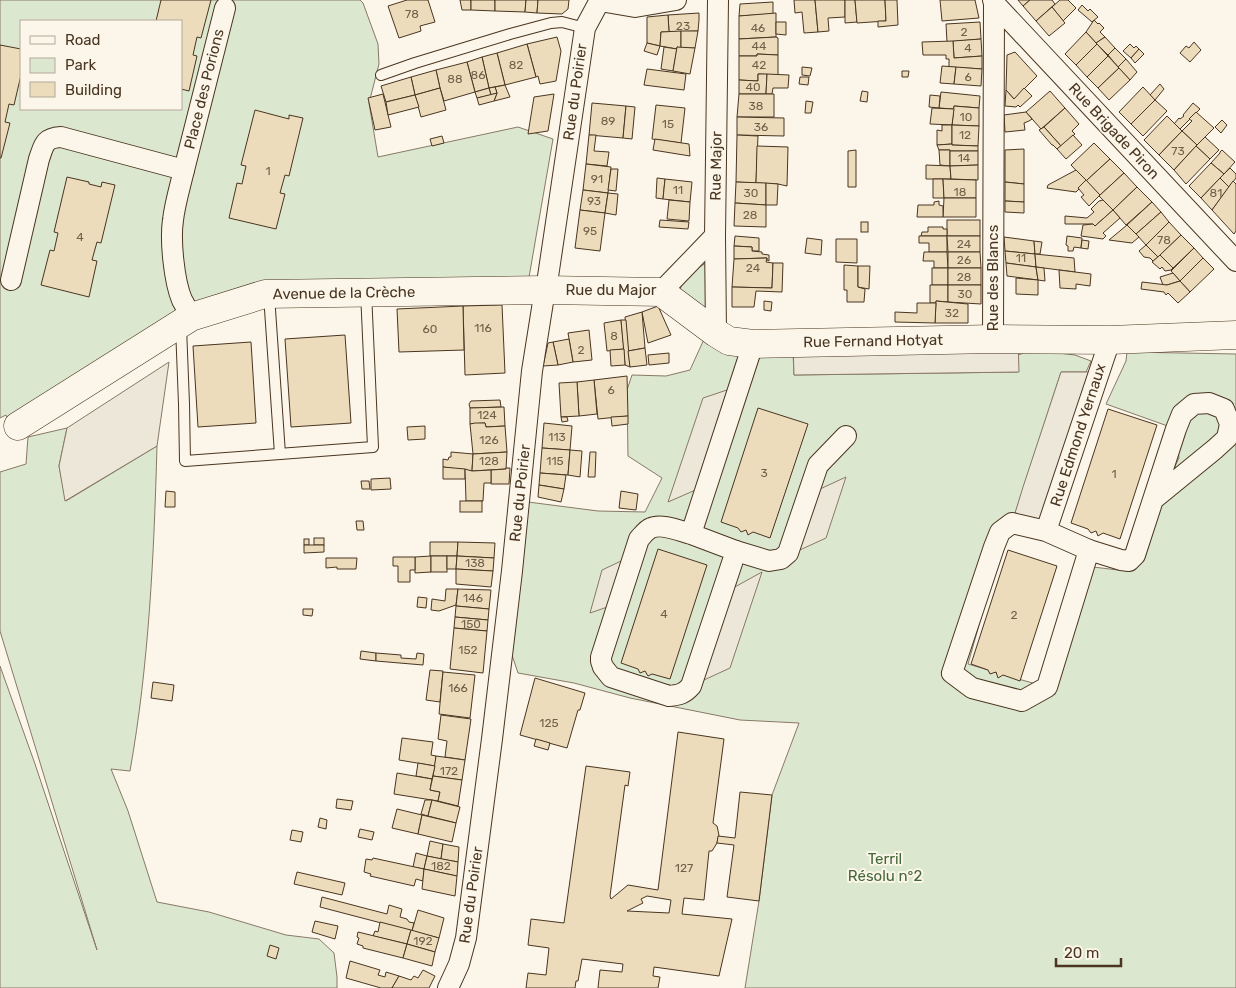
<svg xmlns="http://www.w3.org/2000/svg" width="1236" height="988" font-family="Rubik,sans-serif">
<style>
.green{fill:#dce7d0;stroke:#887966;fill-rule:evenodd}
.parking{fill:#ede7d9;stroke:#887966}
.building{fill:#ecdcbc;stroke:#4a3520;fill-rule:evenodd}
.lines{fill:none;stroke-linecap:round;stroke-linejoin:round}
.lane-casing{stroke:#4a3520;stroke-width:12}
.street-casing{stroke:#4a3520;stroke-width:22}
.secondary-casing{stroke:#4a3520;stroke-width:29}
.lane{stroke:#fbf6e9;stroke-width:10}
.street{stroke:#fbf6e9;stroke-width:20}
.secondary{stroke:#fbf6e9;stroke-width:28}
.labels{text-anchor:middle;stroke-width:4;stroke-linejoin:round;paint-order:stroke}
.number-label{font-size:12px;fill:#725f47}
.street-label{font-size:15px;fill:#4a3520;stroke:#fbf6e9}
.park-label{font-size:15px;fill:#436837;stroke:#fbf6e9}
</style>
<rect width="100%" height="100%" fill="#fbf6e9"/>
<g class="green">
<path d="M0 0H360L363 3 378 44 379 64 369 103 378 157 518 127 553 139 528 283 219 302 8 420 6 415 0 418ZM21 21H181V109H21Z"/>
<path d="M715 257V318L678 299 683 278Z"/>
<path d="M705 337 793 352 794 375 1018 372V355L1033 350 1075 355 1091 361 1086 372H1061L1012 523 1003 540 968 664 1022 680 1047 687 1093 567 1118 570 1135 555 1163 491 1179 458 1176 429 1106 404 1126 361 1127 352 1236 354V988H745L759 901 772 795 799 723 740 720 630 698 574 683 518 673 509 646 528 502 598 511 645 512 662 478 628 456 627 390 632 375 666 376 690 370Z"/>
<path d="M67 428 59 466 66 501 157 446C154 554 149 664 130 771L111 769 128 811 157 902 209 912 286 935 319 939 334 953 337 977V988H0V666L35 764 97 950 0 631V472L26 464 28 437Z"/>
</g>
<g class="parking">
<path d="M1018 339 1019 372 794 375 793 343Z"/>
<path d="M169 362 157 446 65 501 59 466 67 428Z"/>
<path d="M1061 372H1096L1046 531 1012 523 1023 487Z"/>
<path d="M739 386 707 485 668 502 703 398Z"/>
<path d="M846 477 826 538 802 549 788 553 807 495Z"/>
<path d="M634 555 619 603 590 613 602 570Z"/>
<path d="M762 572 730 668 691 686 722 594Z"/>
</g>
<g class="building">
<path d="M161 0H211L201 38 197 37 193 55 197 56 189 91 181 89V21H156Z"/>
<path d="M407 0H428L435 22 420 26 421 31 399 38 388 6Z"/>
<path d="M460 0H471V10H462Z"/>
<path d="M471 0H495V11L471 10Z"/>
<path d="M495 0H526L525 12 495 11Z"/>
<path d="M526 0H538L537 13 525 12Z"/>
<path d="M538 0H569L568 9 562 14 537 13Z"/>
<path d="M794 0H815L818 32 804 33 802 12 795 13Z"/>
<path d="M815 0H845V17L828 18 829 31 818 32Z"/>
<path d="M845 0H855L857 22 845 23Z"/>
<path d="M855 0H885L886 21 857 23Z"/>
<path d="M885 0H897L898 25 878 27V21H886Z"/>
<path d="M940 0H975L979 18 942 21Z"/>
<path d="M1018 0H1030L1023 6Z"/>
<path d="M1030 0H1052L1055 4 1036 21 1023 6Z"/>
<path d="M1060 0H1068L1076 8 1063 21 1052 7Z"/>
<path d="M773 2V14L739 16 740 4Z"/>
<path d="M1082 5 1088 11 1090 9 1098 17 1092 22 1078 10Z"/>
<path d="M1052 7 1065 23 1049 36 1036 21Z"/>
<path d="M699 13V20L698 31 669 32 668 15Z"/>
<path d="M776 13V37L739 39V16Z"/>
<path d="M668 15 669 32H661L660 46 647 43V17Z"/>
<path d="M1094 20 1098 24 1099 23 1104 28 1100 32 1105 37 1096 43 1086 32Z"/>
<path d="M776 22H786V35L776 34Z"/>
<path d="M980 22 981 39 947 42 946 24Z"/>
<path d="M681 31V48L677 47V49L660 46 661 32Z"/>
<path d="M681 31H698L695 48H681Z"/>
<path d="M1086 32 1097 44 1076 65 1065 54Z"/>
<path d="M557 37 561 51 556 81 540 84 538 76 536 77 527 44Z"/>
<path d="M776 37 778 38V55L757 54V56H739V39Z"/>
<path d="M1105 37 1115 48 1108 55 1096 43Z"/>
<path d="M981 39 982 56 954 58 953 41Z"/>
<path d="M953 41 954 58 982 56V69L949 67V59H946V55H923L922 42Z"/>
<path d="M1194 42 1201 50 1190 62 1180 53 1186 46 1189 48Z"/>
<path d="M647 43 660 46 657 55 644 51Z"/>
<path d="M527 44 536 77 505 85 497 53Z"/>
<path d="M1097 44 1108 56 1087 77 1076 65Z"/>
<path d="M1130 44 1134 48 1136 46 1139 49 1131 58 1123 51Z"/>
<path d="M0 45 21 49V75L14 105 9 104 5 122 10 123 1 158H0Z"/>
<path d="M664 47 677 49 673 71 661 69Z"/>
<path d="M677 47 695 48 690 74 673 71Z"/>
<path d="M1115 48 1126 59 1118 67 1108 55Z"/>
<path d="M1139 49 1144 54 1135 63 1131 58Z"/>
<path d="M1015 52 1037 76 1014 99 1006 90 1007 55Z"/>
<path d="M497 53 505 85 489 88 482 57Z"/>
<path d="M757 54 778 55V75L758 74V81L739 80V56H757Z"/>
<path d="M1108 56 1119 68 1098 88 1087 77Z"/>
<path d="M482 57 489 88 475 92 467 62Z"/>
<path d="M1126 59 1137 72 1130 80 1118 67Z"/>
<path d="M467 62 475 92 444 101 440 88 436 70Z"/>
<path d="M942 66 956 67 954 84 940 83Z"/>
<path d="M802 67 812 68 810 76 802 75Z"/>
<path d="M956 67 982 69 981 86 954 84Z"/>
<path d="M1119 68 1130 80 1109 100 1098 88Z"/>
<path d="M647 69 686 74 684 90 644 85Z"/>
<path d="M436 70 440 88 415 95 411 77Z"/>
<path d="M902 71H909L908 77H902Z"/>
<path d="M758 74H767L766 94H739V80L758 81Z"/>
<path d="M767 74 789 75 788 88H773L772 94H766Z"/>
<path d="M411 77 415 95 386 102 381 86Z"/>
<path d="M800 77H809L808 85 799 84Z"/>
<path d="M1160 84 1164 89 1155 100 1150 95Z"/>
<path d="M505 85 510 97 494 101 497 93 495 87Z"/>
<path d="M495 87 497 93 491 95 489 88Z"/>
<path d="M1143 87 1155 100 1131 124 1119 112Z"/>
<path d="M440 88 446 110 421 117 415 95Z"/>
<path d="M489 88 491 95 477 98 475 92Z"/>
<path d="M1024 88 1032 96 1020 107 1018 105 1016 107 1005 106 1006 90 1014 99Z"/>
<path d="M862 91 868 92 867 102 860 101Z"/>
<path d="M1050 91 1065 108 1041 129 1026 112Z"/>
<path d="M941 92 980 96 979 108 954 106V109L939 108Z"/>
<path d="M497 93 494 101 479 105 477 98Z"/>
<path d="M383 94 391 127 375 130 368 98Z"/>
<path d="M554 94 548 131 528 134 534 97Z"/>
<path d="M739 94H774V117H737Z"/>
<path d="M415 95 419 107 388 115 386 102Z"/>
<path d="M930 95 940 96 939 108 929 107Z"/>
<path d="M1155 100 1167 111 1143 136 1131 124Z"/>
<path d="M806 101 813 102 811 113H805Z"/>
<path d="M592 103 626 106 623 138 589 135Z"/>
<path d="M1193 103 1200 109 1180 129 1174 124 1179 118 1180 119 1184 116 1183 115Z"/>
<path d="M656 105 685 108 681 143 652 139Z"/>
<path d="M626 106 635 107 632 139 623 138Z"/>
<path d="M954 106 979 108V126L952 125Z"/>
<path d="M932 108 954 109 952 125 930 124Z"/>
<path d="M1065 108 1079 124 1072 131 1075 134 1061 146 1044 127Z"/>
<path d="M255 110 289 119V115L303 118 289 176 285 175 280 193 285 194 276 229 229 218 237 183 242 184 246 166 241 165Z"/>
<path d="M1026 112 1032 119 1029 121 1024 123 1025 130 1005 132 1004 115Z"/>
<path d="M1196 112 1214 128 1197 145 1182 131 1192 121 1189 119Z"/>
<path d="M1167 116 1182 131 1159 155 1144 140Z"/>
<path d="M737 117 784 118V136L737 135Z"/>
<path d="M1222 120 1227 125 1221 133 1215 127Z"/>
<path d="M942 125H952V144L937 145V130L942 131Z"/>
<path d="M952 125 979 126 978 146 952 145Z"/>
<path d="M1044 127 1061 146 1057 149 1053 145H1052L1039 130Z"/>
<path d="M1182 131 1197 145 1174 170 1159 155Z"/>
<path d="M589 135H596L594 151 609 152 607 166 586 164Z"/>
<path d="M737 135 758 136 756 183 736 182Z"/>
<path d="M1073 135 1082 145 1066 159 1057 149Z"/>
<path d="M442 136 444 143 432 146 430 139Z"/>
<path d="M1205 137 1219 150 1210 159 1196 146Z"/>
<path d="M655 139 689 144 690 156 653 150Z"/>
<path d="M1094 143 1110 159 1086 181 1071 165Z"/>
<path d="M952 144V145L978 146V151H950V150H939L937 145Z"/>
<path d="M757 146 788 147 787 186 778 184 756 183Z"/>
<path d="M1196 146 1210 159 1186 184 1174 170Z"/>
<path d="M1024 149V184L1005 182V150Z"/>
<path d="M856 150V187H848V151Z"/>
<path d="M939 150H950V166L940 165Z"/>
<path d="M1222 150 1235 162 1224 174 1211 163 1220 153V152Z"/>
<path d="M950 151H978V165L950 166Z"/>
<path d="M1110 159 1124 173 1100 195 1086 181Z"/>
<path d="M1211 163 1224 174 1201 198 1189 186Z"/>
<path d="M586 164 611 167 608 193 583 190Z"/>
<path d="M926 165 950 166 951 179H926Z"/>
<path d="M978 165V180L951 179 950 166Z"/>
<path d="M1230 168 1236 174V178L1229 187 1220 178Z"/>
<path d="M611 169H618L616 191 608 190Z"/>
<path d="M1076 170 1086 180 1078 188 1079 189 1076 192 1047 188 1048 185Z"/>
<path d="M1124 173 1137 187 1113 210 1099 196Z"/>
<path d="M67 177 89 182V184L101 187 102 182 115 185 101 243 97 242 92 260 97 261 89 297 41 285 50 250 54 251 58 233 54 232Z"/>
<path d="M657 178 665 179 663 199 656 198Z"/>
<path d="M1220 178 1229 187 1212 210 1201 198Z"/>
<path d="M665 179 692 182 690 202 663 199Z"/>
<path d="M933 179H943L944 198H933Z"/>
<path d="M943 179 976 180V198H944Z"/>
<path d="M1086 180 1100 195 1089 206 1081 197 1084 195 1078 188Z"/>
<path d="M1233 181 1236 184V231L1234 234 1212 210Z"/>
<path d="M736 182 766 183V205L735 203Z"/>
<path d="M1005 182 1024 184V202L1005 201Z"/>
<path d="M766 183 778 184 777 205H766Z"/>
<path d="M1137 187 1152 202 1126 225 1113 210Z"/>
<path d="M583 190 608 193 605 213 580 210Z"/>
<path d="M608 193 618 194 616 215 605 213Z"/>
<path d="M944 198H976V217H943Z"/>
<path d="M669 200 690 202 689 221 667 219Z"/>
<path d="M1103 200 1113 210 1095 226 1093 224H1065V216L1087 218 1094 212 1091 209 1099 201Z"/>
<path d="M939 201V205L943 206V217H917L918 205H934V202Z"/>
<path d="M1005 201 1024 202V213L1005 212Z"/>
<path d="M1152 202 1161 212 1136 234 1127 225Z"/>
<path d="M735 203 766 205V227L734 226Z"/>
<path d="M580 210 605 213 600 251 575 248Z"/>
<path d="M1113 210 1120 218 1103 233 1106 236 1103 239 1081 236 1083 225 1093 224 1095 226Z"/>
<path d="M1161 212 1169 222 1146 245 1136 234Z"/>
<path d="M660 220 689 222 688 229 659 227Z"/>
<rect x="947" y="220" width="33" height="16"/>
<rect x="861" y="222" width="7" height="10"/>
<path d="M1169 222 1181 235 1158 257 1146 245Z"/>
<path d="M1127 225 1139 237 1132 243 1109 240Z"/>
<path d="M928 227H943V229H947V236H921L922 232H928Z"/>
<path d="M1181 235 1194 248 1173 268 1160 255Z"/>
<path d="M735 236 759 238V251H752V247L734 246Z"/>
<path d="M919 236H947V252H929V243H919Z"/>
<path d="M947 236H980V252H948Z"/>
<path d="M1067 236 1082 238 1081 248 1074 247 1073 251H1068V246L1066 245Z"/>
<path d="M1004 237 1034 241 1035 254 1005 251Z"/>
<path d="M807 238 822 240 821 255 805 253Z"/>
<path d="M836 239H857V263L836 262Z"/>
<path d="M1082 240 1089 241 1088 249 1081 248Z"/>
<path d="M1034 241 1042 242 1040 254H1035Z"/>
<path d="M1146 245 1158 257 1153 261 1150 258 1144 257 1139 251Z"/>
<path d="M734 246 752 247V251L762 252V254L769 255V261L767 260V258L734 259Z"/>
<path d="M1194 248 1203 258 1180 281 1171 271Z"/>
<path d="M1005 251 1035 254 1036 267 1006 263Z"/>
<path d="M924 252H947L948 268H934V261H923Z"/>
<path d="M980 252 981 268H948V252Z"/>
<path d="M1035 254 1074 258 1075 272 1036 267Z"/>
<path d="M1160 255 1173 268 1171 270 1165 271 1162 267 1160 269 1152 262Z"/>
<path d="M767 258 766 262 773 263 772 288 732 287 734 259Z"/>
<path d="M1203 258 1214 269 1190 292 1180 281Z"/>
<path d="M773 263H783L782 292 756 291 754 307H732V287L772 288Z"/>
<path d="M1006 263 1036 267 1038 280 1007 276Z"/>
<path d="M844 265 858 266V287L865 289 864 302H847V290H844Z"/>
<path d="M858 266H870L869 289 858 287Z"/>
<path d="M1036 267 1044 268 1045 281 1038 280Z"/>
<rect x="932" y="268" width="16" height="17"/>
<rect x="948" y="268" width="33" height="17"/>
<path d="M1059 270 1091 274 1090 286 1076 284V289L1060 288Z"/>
<path d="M1173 273 1180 281 1167 285H1163L1160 277Z"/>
<path d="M1016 278 1038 280V295L1016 294Z"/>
<path d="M1180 281 1190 292 1178 303 1168 293 1166 295 1164 292 1141 289 1142 282 1167 285Z"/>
<path d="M930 285H948V302L936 301V303H930Z"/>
<path d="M948 285H981V304L948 302Z"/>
<path d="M764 301 772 302 771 311 764 310Z"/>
<path d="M936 301 968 304V323H935Z"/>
<path d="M917 303H936L935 323 895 322V312L917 313Z"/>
<path d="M502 305 505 373 465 375 463 306Z"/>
<path d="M463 306 464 350 399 352 397 309Z"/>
<path d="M658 306 671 335 648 343 642 312Z"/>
<path d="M642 312 645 348 628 351 625 317Z"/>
<path d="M621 320 624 349 607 351 604 323Z"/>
<path d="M621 320H626L630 367 625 365Z"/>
<path d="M589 330 592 360 573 362 568 333Z"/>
<path d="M345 335 351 423 291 427 285 339Z"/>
<path d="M569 339 573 362 558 365 553 342Z"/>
<path d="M251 342 256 423 198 427 193 346Z"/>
<path d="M553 342 558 365 543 366 548 343Z"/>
<path d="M645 348 647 365 630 367 628 351Z"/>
<path d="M624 349 625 365 611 366 610 350Z"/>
<path d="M669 353V363L649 365 648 355Z"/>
<path d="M627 376 628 416 598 419 594 380Z"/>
<path d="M594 380 597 414 579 416 577 382Z"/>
<path d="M577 382 579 416 561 417 559 383Z"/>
<path d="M500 400 501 407 470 408 469 404 471 401Z"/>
<path d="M504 407 505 426 486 427 485 423 470 424V408Z"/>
<path d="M758 408 808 424 770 538 753 532 748 535 746 530 741 532 738 528 721 522Z"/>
<path d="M1108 409 1157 425 1120 539 1103 533 1098 536 1096 531 1091 533 1088 529 1071 523Z"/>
<path d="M628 416V424L612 426 611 417Z"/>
<path d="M561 417H567L568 421 562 422Z"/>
<path d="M475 423H485L486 427 505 426 507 452 473 454 470 424Z"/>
<path d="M544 423 572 426 570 450 542 448Z"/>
<path d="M425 426V439L408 440 407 427Z"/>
<path d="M542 448 570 450 568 475 540 473Z"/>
<path d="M570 450 582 451 580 477 568 475Z"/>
<path d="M451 452 473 454 472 471 443 467V459L448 460 449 457H451Z"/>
<path d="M507 452 506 469 472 471 473 454Z"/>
<path d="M590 452H596L595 477H588Z"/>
<path d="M443 467 465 469V479H443Z"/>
<path d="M506 468H510L509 484H491V470L506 469Z"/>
<path d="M465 469 472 471 491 470V483H484L483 501H466Z"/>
<path d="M540 473 566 475 564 489 539 485Z"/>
<path d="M390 478 391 489 371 490V479Z"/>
<path d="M361 481H369L370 489H362Z"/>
<path d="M539 485 564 489 561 502 538 497Z"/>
<path d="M166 491 175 492V507H165Z"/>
<path d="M621 491 638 494 636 510 619 508Z"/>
<rect x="460" y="501" width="22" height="11"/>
<path d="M356 521H363L364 530H357Z"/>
<rect x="314" y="538" width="10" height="7"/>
<rect x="304" y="539" width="5" height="6"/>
<path d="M430 542H458L457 556H430Z"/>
<path d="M458 542 495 543 494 558 457 556Z"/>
<path d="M304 545H324V552L304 553Z"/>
<path d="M658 549 707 565 670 679 652 674 648 676 645 671 640 673 638 669 621 663Z"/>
<path d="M1008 550 1057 566 1020 681 1003 675 998 678 996 672 990 674 988 670 971 664Z"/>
<path d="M431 556V572L415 573V557Z"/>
<rect x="431" y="556" width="16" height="16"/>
<path d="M447 556H457L456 569H447Z"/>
<path d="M457 556 494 558 493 571 456 569Z"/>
<path d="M393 557H415V570H410V582H398V566H393Z"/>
<path d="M326 558H357L356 569H337V567L326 568Z"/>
<path d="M456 569 493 571 491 587 456 584Z"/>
<path d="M446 589H458L456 605 439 611 431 610 432 599 445 601Z"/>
<path d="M458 589 491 590 489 609 456 606Z"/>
<path d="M418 597 427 598 426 608 417 607Z"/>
<path d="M456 606 489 609 488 620 455 617Z"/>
<path d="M303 609H313L312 616 303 615Z"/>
<path d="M455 617 488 620 487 631 454 628Z"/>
<path d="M454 628 487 631 483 673 450 669Z"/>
<path d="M361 651 376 653V661L360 659Z"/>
<path d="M376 653 401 655V658L416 659 417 653 424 654 423 665 376 661Z"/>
<path d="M430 670 443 671 440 702 426 700Z"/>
<path d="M443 672 475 675 470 718 439 714Z"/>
<path d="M535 678 585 693 580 710H578L567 748 520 735Z"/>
<path d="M153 682 174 685 172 701 151 698Z"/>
<path d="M441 715 471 719 465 760 445 757 447 741 438 739Z"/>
<path d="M678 732 724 739 713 823 717 826 719 835 717 843 712 851H709L704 900 684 898 682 914 732 919 719 976 654 967 653 976 660 977 658 988H598L600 970 622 972 623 964 582 959 578 981H576L575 988H526L528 973 546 975 549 948 528 945 531 919 564 923 586 766 630 772 628 786 625 785 610 896 611 899 628 885 658 890ZM647 896 671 900 669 913 627 911 643 903 641 899Z"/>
<path d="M402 738 433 742 431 755 436 756 435 766 399 760Z"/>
<path d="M536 739 550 743 548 750 534 746Z"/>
<path d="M436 756 465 760 462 780 433 776Z"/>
<path d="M418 763 435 766 432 779 416 776Z"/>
<path d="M397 773 432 779 430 790 440 792 438 801 394 794Z"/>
<path d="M433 776 462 780 458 806 438 801 440 792 430 790Z"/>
<path d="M740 792 772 795 759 901 727 897 734 845 717 843 718 836 735 838Z"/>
<path d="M337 799 353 801 351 810 336 808Z"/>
<path d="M425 800H432L428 816 421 814Z"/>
<path d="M432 800 460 807 456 823 428 816Z"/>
<path d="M397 809 422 815 418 834 392 828Z"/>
<path d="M422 815 456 823 452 842 418 834Z"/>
<path d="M320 818 327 820 326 829 318 827Z"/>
<path d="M360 829 374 832 372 840 358 837Z"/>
<path d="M292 830 303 832 301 842 290 840Z"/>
<path d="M430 841 443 844 441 859 427 856Z"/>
<path d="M443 844 459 847 458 862 441 859Z"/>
<path d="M416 853 427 856 424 869 413 867Z"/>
<path d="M427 856 458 862 457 876 424 869Z"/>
<path d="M373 858 424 869 423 881 416 879 414 886 370 876 371 874 364 872 366 859 372 860Z"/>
<path d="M424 869 457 876 455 896 422 889Z"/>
<path d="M297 872 345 883 342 895 294 884Z"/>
<path d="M322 897 387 914 389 905 402 909 400 917 407 919 409 922 414 923 412 931 320 907Z"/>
<path d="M418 910 444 918 439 938 412 931Z"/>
<path d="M315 921 338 926 335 939 312 932Z"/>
<path d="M380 922 411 930 407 944 373 936 375 931 378 932Z"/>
<path d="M411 930 439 938 435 952 407 944Z"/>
<path d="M358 932 407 944 403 958 363 948V946L357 944 359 938 357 937Z"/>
<path d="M407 944 435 952 432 966 403 958Z"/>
<path d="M270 945 279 948 276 959 267 956Z"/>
<path d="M350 961 380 970 378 975 385 977 386 972 399 976 392 988H381L346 978Z"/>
<path d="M423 970 435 976 429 988H392L399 976 411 980 414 976 418 978Z"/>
</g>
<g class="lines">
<defs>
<g id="lane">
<path d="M381 75 415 63 510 34 551 23 562 22 585 28"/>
<path d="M269 295 280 454"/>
<path d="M181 327 184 404 185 461 373 447 366 292"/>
</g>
<g id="street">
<path d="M993 0 994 3 1236 261"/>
<path d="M600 1 635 7 676 0"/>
<path d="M184 170 225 8"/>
<path d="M11 280 39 159C44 145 44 138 61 137L184 170C180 187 175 203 173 220 170 240 174 281 182 300 185 305 188 311 191 317"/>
<path d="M661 292 715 236"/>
<path d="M716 333 715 236 718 0"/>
<path d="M993 339 994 3"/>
<path d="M1046 531 1089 550 1047 687 1022 701 972 688 952 673 994 547 1000 532 1012 523 1046 531 1110 340"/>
<path d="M691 534 736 551 691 686C684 694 679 695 669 696L611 677 603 667 601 661V657L639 539C643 535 646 530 651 528 661 523 680 531 691 534L753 344"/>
<path d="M1089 550 1121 560 1129 561 1135 555 1176 429 1182 414 1194 404 1209 403 1224 409 1230 424 1227 438 1215 449 1155 498"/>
<path d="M736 551 769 561 781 559 788 553 818 465 846 436"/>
<path d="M448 988 459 964 466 938 492 739 512 571 532 371 543 302 546 290 585 28 600 0"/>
</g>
<path id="secondary" d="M18 426 191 317 265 294 546 290 661 292 716 333 729 341 753 344 993 339 1110 340 1236 335"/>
</defs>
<use href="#lane" class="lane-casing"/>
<use href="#street" class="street-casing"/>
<use href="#secondary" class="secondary-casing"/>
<use href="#lane" class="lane"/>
<use href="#street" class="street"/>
<use href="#secondary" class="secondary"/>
</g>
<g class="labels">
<g class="number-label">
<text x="412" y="18">78</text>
<text x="683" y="30">23</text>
<text x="758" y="32">46</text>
<text x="964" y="36">2</text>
<text x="759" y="50">44</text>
<text x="968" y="52">4</text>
<text x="516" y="69">82</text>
<text x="759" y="69">42</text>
<text x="478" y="79">86</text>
<text x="968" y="81">6</text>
<text x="455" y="83">88</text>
<text x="753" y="91">40</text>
<text x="756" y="110">38</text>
<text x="966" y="121">10</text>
<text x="608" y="125">89</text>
<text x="668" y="128">15</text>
<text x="761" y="131">36</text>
<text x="965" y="139">12</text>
<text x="1178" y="155">73</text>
<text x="964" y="162">14</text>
<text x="268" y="175">1</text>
<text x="597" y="183">91</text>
<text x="678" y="194">11</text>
<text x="960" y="196">18</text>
<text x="751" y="197">30</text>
<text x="1216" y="197">81</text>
<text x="594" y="205">93</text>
<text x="750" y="219">28</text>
<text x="590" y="235">95</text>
<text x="80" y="241">4</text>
<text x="1164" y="244">78</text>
<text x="964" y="248">24</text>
<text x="1021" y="262">11</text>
<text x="964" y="264">26</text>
<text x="753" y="272">24</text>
<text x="964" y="281">28</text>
<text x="965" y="298">30</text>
<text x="952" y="317">32</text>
<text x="483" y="332">116</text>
<text x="430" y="333">60</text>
<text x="614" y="340">8</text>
<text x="581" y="354">2</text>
<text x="611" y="394">6</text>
<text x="487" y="419">124</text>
<text x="557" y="441">113</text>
<text x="489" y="444">126</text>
<text x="489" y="465">128</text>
<text x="555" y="465">115</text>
<text x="764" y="477">3</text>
<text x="1114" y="478">1</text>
<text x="475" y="567">138</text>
<text x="473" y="602">146</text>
<text x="664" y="618">4</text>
<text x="1014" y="619">2</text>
<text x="471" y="628">150</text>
<text x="468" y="654">152</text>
<text x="458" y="692">166</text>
<text x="549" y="727">125</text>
<text x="449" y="775">172</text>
<text x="441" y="870">182</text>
<text x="684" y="872">127</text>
<text x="423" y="945">192</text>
</g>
<g class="street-label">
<text transform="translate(204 89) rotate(-76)" y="5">Place des Porions</text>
<text transform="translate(575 92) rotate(-82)" y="5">Rue du Poirier</text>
<text transform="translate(1114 131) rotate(47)" y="5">Rue Brigade Piron</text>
<text transform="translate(716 166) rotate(-89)" y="5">Rue Major</text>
<text transform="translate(993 278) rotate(-90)" y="5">Rue des Blancs</text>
<text x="611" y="295">Rue du Major</text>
<text transform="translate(344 293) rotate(-1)" y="5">Avenue de la Crèche</text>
<text transform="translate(873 341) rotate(-1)" y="5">Rue Fernand Hotyat</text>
<text transform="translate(1078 435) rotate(-72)" y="5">Rue Edmond Yernaux</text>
<text transform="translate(520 493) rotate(-84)" y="5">Rue du Poirier</text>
<text transform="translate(471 895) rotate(-82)" y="5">Rue du Poirier</text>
</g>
<g class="park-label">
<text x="885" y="864">Terril<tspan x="885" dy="17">Résolu n°2</tspan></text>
</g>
</g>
<rect x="20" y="20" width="162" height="90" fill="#fbf6e9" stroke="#b4a999"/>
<rect x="30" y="36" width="25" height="8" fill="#fbf6e9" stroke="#b4a999"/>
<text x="65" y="45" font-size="15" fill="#4a3520">Road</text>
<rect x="30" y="58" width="25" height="15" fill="#dce7d0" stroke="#b4a999"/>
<text x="65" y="70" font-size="15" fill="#4a3520">Park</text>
<rect x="30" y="82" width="25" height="15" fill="#ecdcbc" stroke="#b4a999"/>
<text x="65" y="95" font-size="15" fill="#4a3520">Building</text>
<path d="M1056 958v8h65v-8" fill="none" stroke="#4a3520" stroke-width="2.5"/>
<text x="1064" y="958" font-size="15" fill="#4a3520" stroke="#fbf6e9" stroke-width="4" paint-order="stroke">20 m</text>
</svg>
